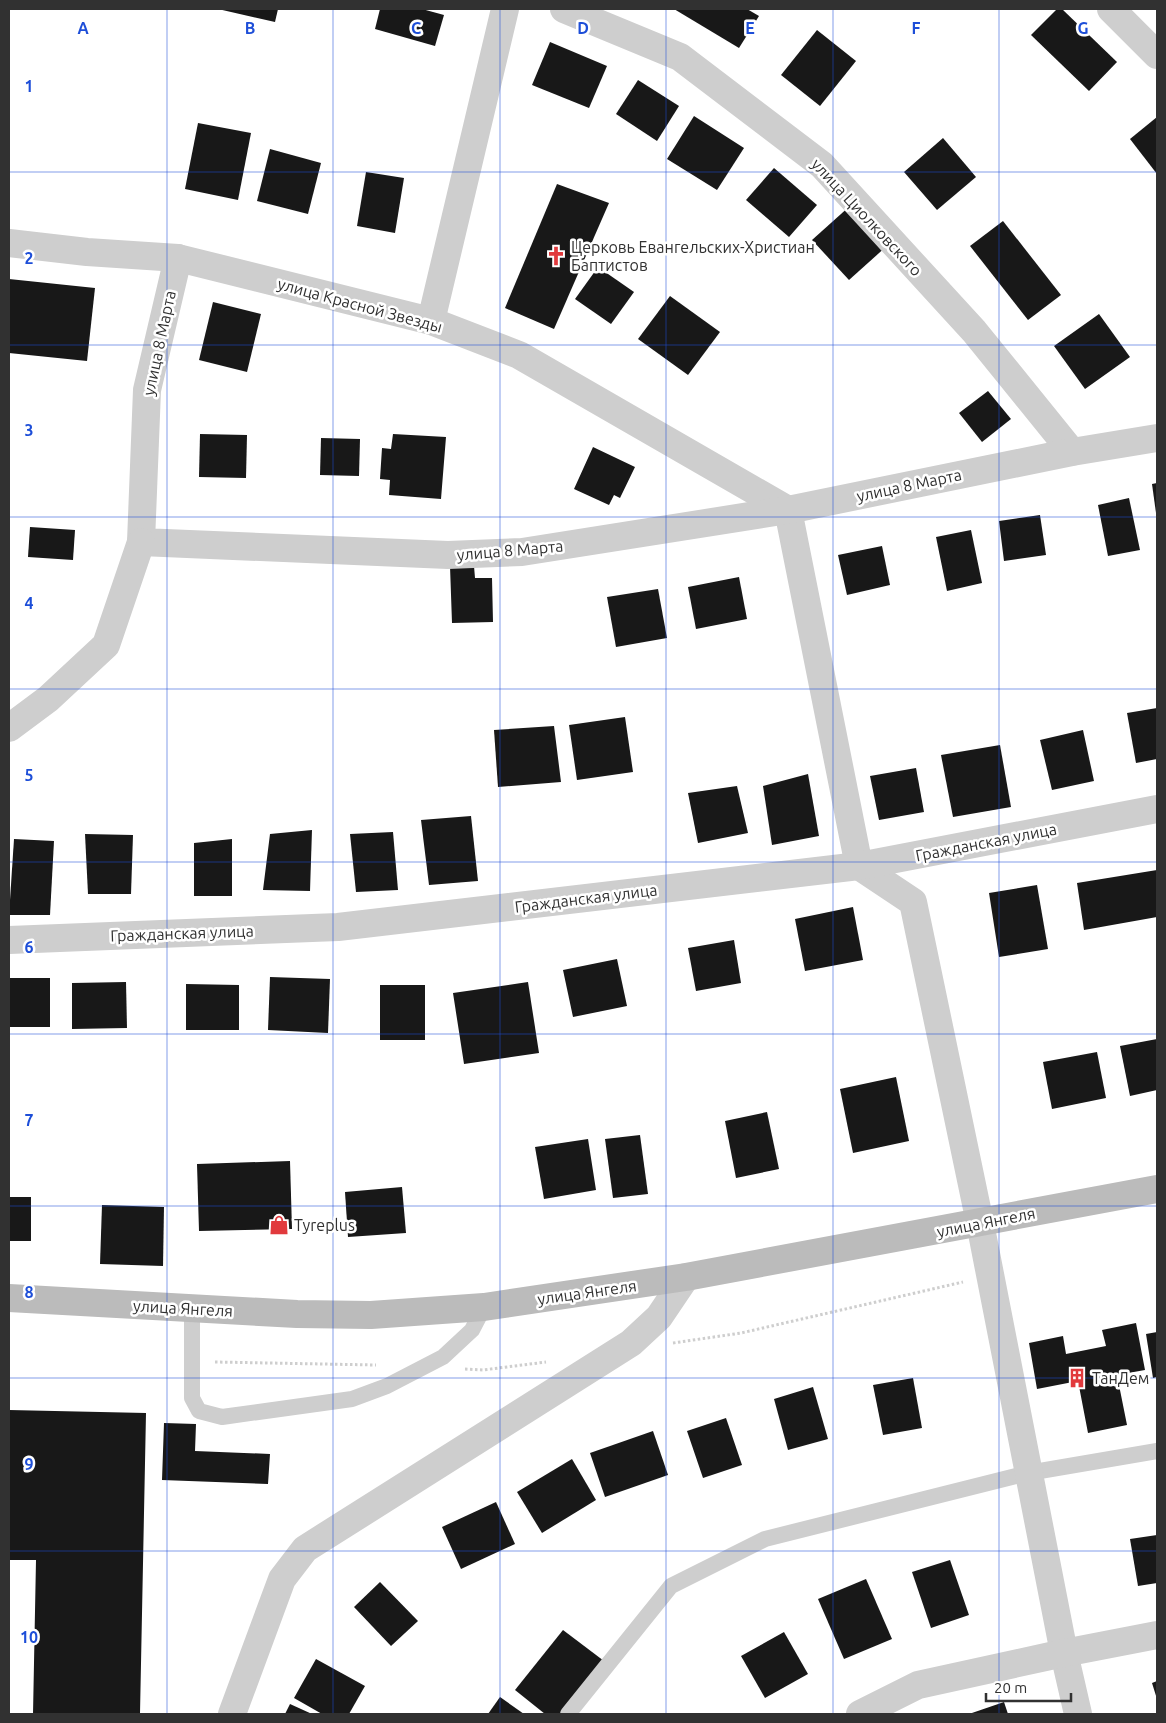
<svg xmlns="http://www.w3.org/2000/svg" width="1166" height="1723" font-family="Ubuntu,sans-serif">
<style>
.building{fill:#181818}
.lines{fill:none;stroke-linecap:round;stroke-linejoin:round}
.path{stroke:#cecece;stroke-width:3;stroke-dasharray:2.5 2.5;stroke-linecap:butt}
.lane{stroke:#cecece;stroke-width:16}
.street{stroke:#cecece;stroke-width:28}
.secondary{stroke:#bbb;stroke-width:28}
.grid{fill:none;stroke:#1d4ed8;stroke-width:1;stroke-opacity:0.55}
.labels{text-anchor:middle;stroke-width:5;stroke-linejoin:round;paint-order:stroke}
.street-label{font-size:16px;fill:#313131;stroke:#fff}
.poi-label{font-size:16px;fill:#313131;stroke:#fff;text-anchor:start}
.grid-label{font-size:16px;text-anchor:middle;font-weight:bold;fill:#1d4ed8;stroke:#fff;stroke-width:5;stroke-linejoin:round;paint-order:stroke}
</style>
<rect width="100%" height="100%" fill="#fff"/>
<g class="building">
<path d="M218 9H278L275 22Z"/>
<path d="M380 9H422L444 15 435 46 375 29Z"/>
<path d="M674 9H747L759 16 739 48Z"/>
<path d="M1057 9H1062L1117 62 1089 91 1031 35Z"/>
<path d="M817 30 856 61 820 106 781 75Z"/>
<path d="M550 42 607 66 589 108 532 85Z"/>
<path d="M638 80 679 106 657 141 616 114Z"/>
<path d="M694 116 744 148 717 190 667 159Z"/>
<path d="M1157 117V174L1130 139Z"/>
<path d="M198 123 251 133 238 200 185 189Z"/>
<path d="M943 138 976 177 937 210 904 172Z"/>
<path d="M270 149 321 163 308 214 257 201Z"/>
<path d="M774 168 817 205 789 237 746 200Z"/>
<path d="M366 172 404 178 395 233 357 226Z"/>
<path d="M557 184 609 203 554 329 505 308Z"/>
<path d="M851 205 888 245 849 280 812 240Z"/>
<path d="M1003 221 1061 295 1028 320 970 246Z"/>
<path d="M598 267 634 292 611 324 575 299Z"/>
<path d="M9 279 95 288 87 361 9 353Z"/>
<path d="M670 296 720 332 688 375 638 339Z"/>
<path d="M213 302 261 314 247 372 199 360Z"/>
<path d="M1099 314 1130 357 1085 389 1054 346Z"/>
<path d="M988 391 1011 419 982 442 959 413Z"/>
<path d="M200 434 247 435 246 478 199 477Z"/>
<path d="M393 434 446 437 441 499 389 495 390 480 380 479 382 448 391 449Z"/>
<path d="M321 438 360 439 359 476 320 475Z"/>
<path d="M593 447 635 467 620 498 614 495 609 505 574 489Z"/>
<path d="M1157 483V513H1156L1152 484Z"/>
<path d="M1129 498 1140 550 1108 556 1098 505Z"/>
<path d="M1040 515 1046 555 1004 561 999 521Z"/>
<path d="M30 527 75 530 73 560 28 557Z"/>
<path d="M971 530 982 583 947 591 936 537Z"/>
<path d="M882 546 890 585 847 595 838 555Z"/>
<path d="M450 566H474L475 578H492L493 622 452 623Z"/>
<path d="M739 577 747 619 696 629 688 587Z"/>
<path d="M658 589 667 638 616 647 607 597Z"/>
<path d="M1157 708V759L1136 763 1127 713Z"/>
<path d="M625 717 633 772 577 780 569 725Z"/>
<path d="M554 726 561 782 498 787 494 730Z"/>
<path d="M1083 730 1094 781 1052 790 1040 740Z"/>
<path d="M1000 745 1011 807 953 817 941 755Z"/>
<path d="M916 768 924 812 879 820 870 776Z"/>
<path d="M808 774 819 836 772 845 763 786Z"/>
<path d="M737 786 748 833 698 843 688 793Z"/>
<path d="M471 816 478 881 429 885 421 820Z"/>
<path d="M312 830 310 891 263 890 270 834Z"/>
<path d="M393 832 398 890 356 892 350 834Z"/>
<path d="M85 834 133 835 131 894H88Z"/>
<path d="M14 839 54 841 50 915H9Z"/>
<path d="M232 839V896H194V843Z"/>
<path d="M1157 870V917L1084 930 1077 883Z"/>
<path d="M1037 885 1048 949 999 957 989 893Z"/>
<path d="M853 907 863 960 805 971 795 919Z"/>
<path d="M734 940 741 983 696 991 688 948Z"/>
<path d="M617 959 627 1006 573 1017 563 970Z"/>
<path d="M270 977 330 979 328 1033 268 1030Z"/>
<rect x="9" y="978" width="41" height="49"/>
<path d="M126 982 127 1028 72 1029V983Z"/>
<path d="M528 982 539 1053 464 1064 453 993Z"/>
<path d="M186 984 239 985V1030H186Z"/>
<rect x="380" y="985" width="45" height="55"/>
<path d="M1157 1039V1090L1130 1096 1120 1046Z"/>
<path d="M1097 1052 1106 1098 1052 1109 1043 1062Z"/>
<path d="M896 1077 909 1141 853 1153 840 1089Z"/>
<path d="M767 1112 779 1169 736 1178 725 1121Z"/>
<path d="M640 1135 648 1194 613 1198 605 1139Z"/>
<path d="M588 1139 596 1190 544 1199 535 1147Z"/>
<path d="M290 1161 292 1229 199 1231 197 1164Z"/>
<path d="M402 1187 406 1233 348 1237 345 1192Z"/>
<rect x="9" y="1197" width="22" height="44"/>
<path d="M102 1205 164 1207 163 1266 100 1264Z"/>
<path d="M1136 1323 1145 1370 1117 1375 1127 1425 1088 1433 1078 1381 1037 1389 1029 1343 1063 1336 1066 1354 1106 1346 1102 1330Z"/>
<path d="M1157 1332V1377L1153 1378 1146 1334Z"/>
<path d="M913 1378 922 1428 883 1435 873 1385Z"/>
<path d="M813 1387 828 1439 788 1450 774 1399Z"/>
<path d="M9 1410 146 1413 140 1714H33L36 1560H9Z"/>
<path d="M726 1418 742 1465 703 1478 687 1431Z"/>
<path d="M164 1423 196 1424 195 1451 270 1454 268 1484 162 1480Z"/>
<path d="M653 1431 668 1475 605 1497 590 1453Z"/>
<path d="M572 1459 596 1500 542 1533 517 1492Z"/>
<path d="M496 1502 515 1544 461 1569 442 1527Z"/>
<path d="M1157 1535V1583L1138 1586 1130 1539Z"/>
<path d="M950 1560 969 1615 931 1628 912 1572Z"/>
<path d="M866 1579 892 1639 844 1659 818 1599Z"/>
<path d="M380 1582 418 1621 391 1646 354 1607Z"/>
<path d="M563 1630 604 1661 562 1714H545L515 1690Z"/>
<path d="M784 1632 808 1674 765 1698 741 1656Z"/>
<path d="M316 1659 365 1686 349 1714H322L294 1698Z"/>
<path d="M1157 1681V1699L1152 1683Z"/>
<path d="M500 1697 524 1714H488Z"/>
<path d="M1004 1702 1008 1714H969Z"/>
<path d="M290 1704 312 1714H285Z"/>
</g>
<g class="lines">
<g class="path">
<path d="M673 1343 741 1333 963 1282"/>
<path d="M215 1362 376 1365"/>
<path d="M465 1369 483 1370 546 1362"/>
</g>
<g class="lane">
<path d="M192 1308V1398L199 1411 222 1417 352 1399 387 1386 443 1357 472 1330 484 1307"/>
<path d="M568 1714 671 1586 765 1539 1028 1473 1157 1451"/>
</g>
<g class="street">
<path d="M564 9 680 57 822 165 974 331 1072 452"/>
<path d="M1111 9 1157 55"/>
<path d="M9 243 87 252 178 258 431 321 519 355 788 510 859 866 913 902 980 1223 1064 1653 1078 1714"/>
<path d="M178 258 147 390 141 542 448 555 522 552 788 510 1072 452 1157 438"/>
<path d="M431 321 505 9"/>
<path d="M9 728 48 699 106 645 141 542"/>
<path d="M9 940 338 927 859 866 1157 809"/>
<path d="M232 1714 282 1579 305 1549 631 1343 659 1317 686 1277"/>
<path d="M860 1714 918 1685 1064 1653 1157 1635"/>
</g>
<path class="secondary" d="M9 1298 297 1314 371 1315 484 1307 686 1277 1157 1189"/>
</g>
<path class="grid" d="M167 9V1714M333 9V1714M500 9V1714M666 9V1714M833 9V1714M999 9V1714M9 172H1157M9 345H1157M9 517H1157M9 689H1157M9 862H1157M9 1034H1157M9 1206H1157M9 1378H1157M9 1551H1157"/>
<defs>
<symbol id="church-bare" viewBox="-9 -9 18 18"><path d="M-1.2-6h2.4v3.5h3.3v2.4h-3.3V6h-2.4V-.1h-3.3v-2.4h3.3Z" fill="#e13a3d" stroke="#fff" stroke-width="2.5" paint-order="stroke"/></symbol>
<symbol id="shop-bare" viewBox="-9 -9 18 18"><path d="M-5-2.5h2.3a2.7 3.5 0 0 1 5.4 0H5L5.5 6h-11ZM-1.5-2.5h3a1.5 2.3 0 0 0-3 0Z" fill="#e13a3d" stroke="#fff" stroke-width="2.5" paint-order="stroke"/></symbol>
<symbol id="building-bare" viewBox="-9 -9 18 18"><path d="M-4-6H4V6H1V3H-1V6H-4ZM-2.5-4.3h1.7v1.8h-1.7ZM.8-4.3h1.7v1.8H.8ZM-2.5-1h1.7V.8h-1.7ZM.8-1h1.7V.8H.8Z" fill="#e13a3d" stroke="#fff" stroke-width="2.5" paint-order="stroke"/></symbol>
</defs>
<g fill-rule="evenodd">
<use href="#church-bare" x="542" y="242" width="28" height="28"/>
<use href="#shop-bare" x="265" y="1211" width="28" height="28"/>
<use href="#building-bare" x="1063" y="1364" width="28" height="28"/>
</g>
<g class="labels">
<g class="street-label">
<text transform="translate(867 217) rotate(47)" y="6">улица Циолковского</text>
<text transform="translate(360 305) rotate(15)" y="6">улица Красной Звезды</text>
<text transform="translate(159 343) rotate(-78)" y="6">улица 8 Марта</text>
<text transform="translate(909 485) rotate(-12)" y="6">улица 8 Марта</text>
<text transform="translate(510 550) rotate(-5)" y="6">улица 8 Марта</text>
<text transform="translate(986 842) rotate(-11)" y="6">Гражданская улица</text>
<text transform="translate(586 898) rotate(-7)" y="6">Гражданская улица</text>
<text transform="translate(182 933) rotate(-2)" y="6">Гражданская улица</text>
<text transform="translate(986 1222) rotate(-11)" y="6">улица Янгеля</text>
<text transform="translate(587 1292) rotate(-8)" y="6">улица Янгеля</text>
<text transform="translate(183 1308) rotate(3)" y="6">улица Янгеля</text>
</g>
<g class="poi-label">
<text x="571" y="253">Церковь Евангельских-Христиан<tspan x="571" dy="18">Баптистов</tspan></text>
<text x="294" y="1231">Tyreplus</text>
<text x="1092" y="1384">ТанДем</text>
</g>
</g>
<g class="grid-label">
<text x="83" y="34">A</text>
<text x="250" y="34">B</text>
<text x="416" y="34">C</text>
<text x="583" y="34">D</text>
<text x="750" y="34">E</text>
<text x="916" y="34">F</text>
<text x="1083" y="34">G</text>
<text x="29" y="92">1</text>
<text x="29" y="264">2</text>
<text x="29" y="436">3</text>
<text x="29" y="609">4</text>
<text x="29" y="781">5</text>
<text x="29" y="953">6</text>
<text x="29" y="1126">7</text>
<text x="29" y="1298">8</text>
<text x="29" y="1470">9</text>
<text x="29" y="1643">10</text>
</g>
<rect width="1166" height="1723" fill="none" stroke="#313131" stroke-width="20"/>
<path d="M986 1693v8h85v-8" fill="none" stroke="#313131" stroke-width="2.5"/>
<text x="994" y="1693" font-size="15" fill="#313131" stroke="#ffffff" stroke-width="4" paint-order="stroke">20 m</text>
</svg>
